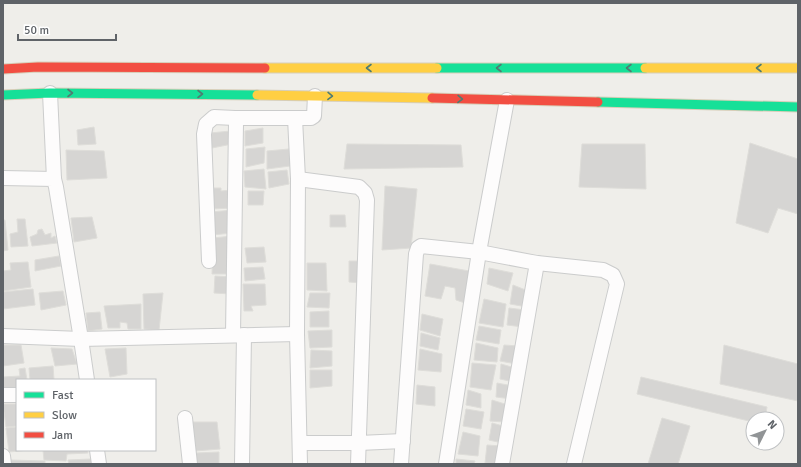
<svg xmlns="http://www.w3.org/2000/svg" width="801" height="467" font-family="Signika,sans-serif">
<style>
.building{fill:#d6d5d3;stroke:#deddd9}
.lines{fill:none;stroke-linecap:round;stroke-linejoin:round}
.street-casing{stroke:#cbcccc;stroke-width:16}
.fast-casing{stroke:#d7ceb8;stroke-width:11}
.slow-casing{stroke:#d7ceb8;stroke-width:11}
.jam-casing{stroke:#d7ceb8;stroke-width:11}
.street{stroke:#fdfcfc;stroke-width:14}
.fast{stroke:#16e098;stroke-width:9}
.slow{stroke:#ffcf43;stroke-width:9}
.jam{stroke:#f24e42;stroke-width:9}
.oneway{stroke:#507c72}
</style>
<rect width="100%" height="100%" fill="#efeeea"/>
<g class="building">
<path d="M94 127 96 144 78 145 77 130Z"/>
<path d="M263 128V143L245 146V131Z"/>
<path d="M231 131 232 144 212 148 210 133Z"/>
<path d="M750 143 798 159V214L778 208 768 233 736 223Z"/>
<path d="M347 144 461 145 463 167 344 169Z"/>
<path d="M582 144H645L646 189 579 187Z"/>
<path d="M265 147 264 163 246 167V149Z"/>
<path d="M289 149 290 166 267 169V151Z"/>
<path d="M66 150 104 151 107 178 67 180Z"/>
<path d="M264 169 266 189 245 187 244 171Z"/>
<path d="M287 170 289 184 269 188 268 172Z"/>
<path d="M385 186 417 189 411 248 382 250Z"/>
<path d="M211 188H221V191L232 190 233 208 210 209Z"/>
<path d="M248 191H264L263 205H248Z"/>
<path d="M233 210 232 233 212 235 211 212Z"/>
<path d="M330 215H345L346 227H330Z"/>
<path d="M92 217 97 238 74 242 71 218Z"/>
<path d="M17 219H25L28 246 11 247 10 234 18 232Z"/>
<path d="M3 220H5L8 250 3 251Z"/>
<path d="M42 229 45 235 51 233V238L55 236 57 243 32 246 30 237 37 234 38 230Z"/>
<path d="M232 236 231 274H212L213 238Z"/>
<path d="M264 247 266 262 247 263 245 248Z"/>
<path d="M59 256 61 266 35 271V260Z"/>
<path d="M349 261H363L361 283 349 282Z"/>
<path d="M28 262 31 287 3 291V271L11 270 10 263Z"/>
<path d="M307 263H326L327 291 307 290Z"/>
<path d="M430 264 469 271 465 303 456 300 455 288 445 286 441 299 425 296Z"/>
<path d="M263 267 265 279 245 281 244 268Z"/>
<path d="M489 268 513 273 508 291 487 284Z"/>
<path d="M215 276 232 277 231 294 214 293Z"/>
<path d="M243 284H265L266 305 251 306 253 311H244Z"/>
<path d="M513 285 528 291 527 307 510 304Z"/>
<path d="M33 289 35 305 3 309V292Z"/>
<path d="M63 291 66 305 41 310 39 293Z"/>
<path d="M163 293 159 330 144 329 143 294Z"/>
<path d="M310 293H330L329 308 307 307Z"/>
<path d="M484 299 506 304 503 327 479 323Z"/>
<path d="M141 304V329H128L127 323 120 322V328H108L104 306Z"/>
<path d="M509 308 525 310 523 327 507 325Z"/>
<path d="M329 311V327H310V312Z"/>
<path d="M100 312 102 329 88 331 86 313Z"/>
<path d="M422 314 443 319 440 336 420 330Z"/>
<path d="M479 326 501 330 499 344 476 340Z"/>
<path d="M332 330V347L310 348 308 331Z"/>
<path d="M421 333 440 338 438 350 420 346Z"/>
<path d="M476 343 498 348 497 362 474 360Z"/>
<path d="M3 345H21L24 363 3 366Z"/>
<path d="M504 345 519 346 516 364 500 361Z"/>
<path d="M724 345 798 364V401L720 384Z"/>
<path d="M51 348 72 349 77 364 55 366Z"/>
<path d="M126 348 127 374 110 377 105 349Z"/>
<path d="M420 349 442 354 441 372 418 370Z"/>
<path d="M311 350 332 351V366L310 368Z"/>
<path d="M472 363 496 365 491 390 470 387Z"/>
<path d="M501 364 515 368 514 382 500 379Z"/>
<path d="M53 366 54 380H30L29 368Z"/>
<path d="M25 368 27 380H17V389H3V377L20 376 19 369Z"/>
<path d="M310 370H332V386L310 388Z"/>
<path d="M641 377 767 407 765 419H753V422L637 394Z"/>
<path d="M497 383 513 386 511 399 496 397Z"/>
<path d="M417 385 435 387V406L416 404Z"/>
<path d="M468 390 481 394V408L466 405Z"/>
<path d="M492 400 508 405 505 422 490 421Z"/>
<path d="M3 404H17V426L6 427Z"/>
<path d="M466 409 484 412 481 429 463 426Z"/>
<path d="M662 418 690 426 678 464H648Z"/>
<path d="M193 422H217L220 449 195 451Z"/>
<path d="M492 423 503 426 502 443 489 440Z"/>
<path d="M17 427V450H28L9 452 6 428Z"/>
<path d="M463 432 480 436 478 456 458 454Z"/>
<path d="M487 445 501 446 499 464 485 463Z"/>
<path d="M43 450H87L88 453 67 454 66 461 44 460Z"/>
<path d="M219 452V464H197L196 453Z"/>
<path d="M91 459 92 464H69L68 460Z"/>
<path d="M456 459 475 461 474 464H456Z"/>
<path d="M10 460 45 461V464H11Z"/>
</g>
<g class="lines">
<defs>
<g id="street">
<path d="M50 93 54 179"/>
<path d="M295 118H311L314 116 315 96"/>
<path d="M3 178 54 179 56 187 81 339 87 380"/>
<path d="M298 179 359 187 365 193 367 200 358 464"/>
<path d="M209 261 204 134 206 124 214 117 235 118"/>
<path d="M233 335 236 123 235 118H295L298 179 297 334 300 464"/>
<path d="M3 336 81 339 297 334"/>
<path d="M3 395H17"/>
<path d="M185 418 190 464"/>
<path d="M300 443H359L403 441"/>
<path d="M97 450 99 464"/>
<path d="M3 456 4 464"/>
<path d="M242 464 244 335"/>
<path d="M401 464 416 254 418 248 421 246 479 252 537 263 603 270 613 275 617 284 574 464"/>
<path d="M446 464 479 252 507 100"/>
<path d="M502 464 537 263"/>
</g>
<g id="fast">
<path d="M437 68H645"/>
<path d="M3 95 50 93 257 95"/>
<path d="M598 102 798 107"/>
</g>
<g id="slow">
<path d="M265 68H437"/>
<path d="M645 68H798"/>
<path d="M257 95 432 98"/>
</g>
<g id="jam">
<path d="M3 69 38 67 265 68"/>
<path d="M432 98 598 102"/>
</g>
</defs>
<use href="#street" class="street-casing"/>
<use href="#fast" class="fast-casing"/>
<use href="#slow" class="slow-casing"/>
<use href="#jam" class="jam-casing"/>
<use href="#street" class="street"/>
<use href="#fast" class="fast"/>
<use href="#slow" class="slow"/>
<use href="#jam" class="jam"/>
</g>
<defs><path id="oneway-chevron" d="M-2-3.5L2.5 0L-2 3.5" fill="none" stroke-width="1.6" stroke-linecap="round" stroke-linejoin="round"/></defs>
<g class="oneway">
<use href="#oneway-chevron" transform="translate(369 68) rotate(180)"/>
<use href="#oneway-chevron" transform="translate(499 68) rotate(180)"/>
<use href="#oneway-chevron" transform="translate(629 68) rotate(180)"/>
<use href="#oneway-chevron" transform="translate(759 68) rotate(-180)"/>
<use href="#oneway-chevron" transform="translate(70 93)"/>
<use href="#oneway-chevron" transform="translate(200 94)"/>
<use href="#oneway-chevron" transform="translate(330 96) rotate(1)"/>
<use href="#oneway-chevron" transform="translate(460 99) rotate(1)"/>
</g>
<rect width="801" height="467" fill="none" stroke="#5f6368" stroke-width="8"/>
<rect x="16" y="379" width="140" height="72" fill="#ffffff" stroke="#bfc1c3"/>
<rect x="24" y="392" width="20" height="6" fill="#16e098" stroke="#bfc1c3"/>
<text x="52" y="399" font-size="12" fill="#5f6368">Fast</text>
<rect x="24" y="412" width="20" height="6" fill="#ffcf43" stroke="#bfc1c3"/>
<text x="52" y="419" font-size="12" fill="#5f6368">Slow</text>
<rect x="24" y="432" width="20" height="6" fill="#f24e42" stroke="#bfc1c3"/>
<text x="52" y="439" font-size="12" fill="#5f6368">Jam</text>
<g transform="translate(765 431) rotate(48)"><circle r="19" fill="#ffffff" stroke="#bfc1c3"/>
<path d="M0-3L7 15L0 10L-7 15Z" fill="#919496"/>
<text y="-6" font-size="11" font-weight="bold" text-anchor="middle" fill="#5f6368">N</text>
</g>
<path d="M18 34v6h98v-6" fill="none" stroke="#5f6368" stroke-width="2"/>
<text x="24" y="34" font-size="12" fill="#5f6368" stroke="#ffffff" stroke-width="3" paint-order="stroke">50 m</text>
</svg>
